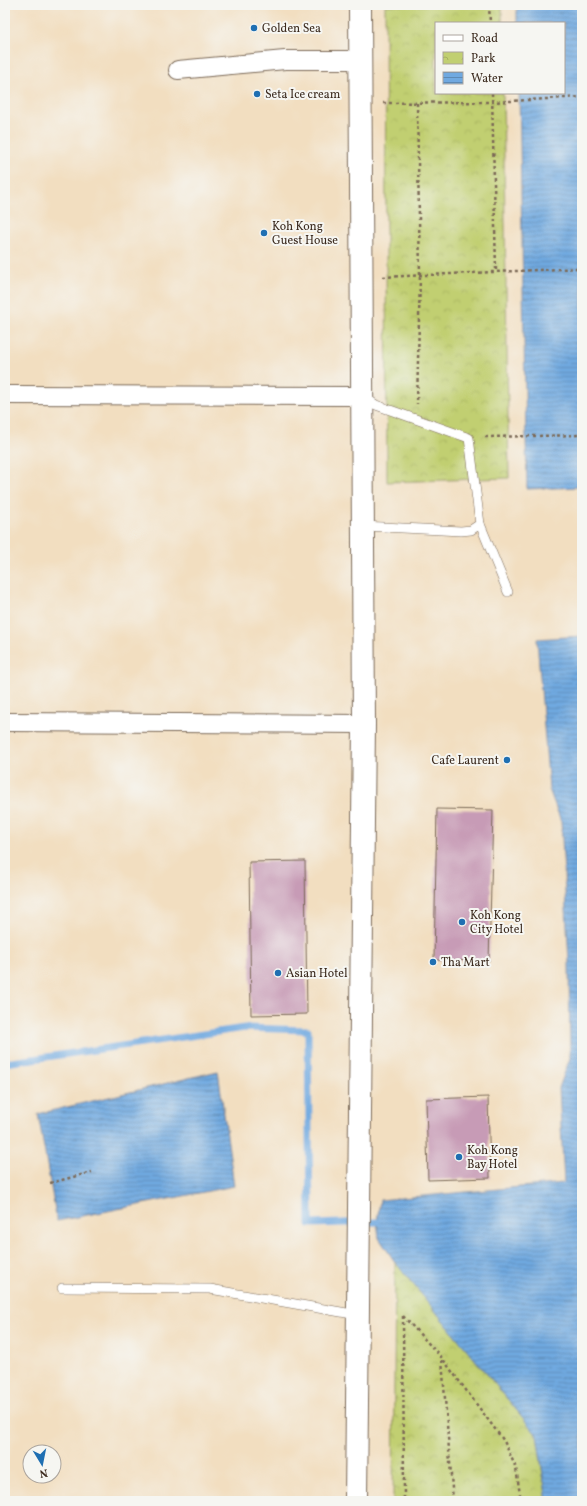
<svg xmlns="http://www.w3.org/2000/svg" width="587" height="1506" font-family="Vollkorn,serif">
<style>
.park{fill:url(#park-crowns);stroke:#7e7c48}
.water{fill:url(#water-rules);stroke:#566a7f}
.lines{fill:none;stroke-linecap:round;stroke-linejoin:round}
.stream{stroke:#70a9e0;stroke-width:7}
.building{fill:#c79bb6}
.service-casing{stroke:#7b6957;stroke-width:10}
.minor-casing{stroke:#7b6957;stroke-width:20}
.tertiary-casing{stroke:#7b6957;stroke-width:24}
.path{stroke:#7b6957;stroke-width:2.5;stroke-dasharray:3 3;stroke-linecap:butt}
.service{stroke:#fff;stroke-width:9}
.minor{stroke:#fff;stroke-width:18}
.tertiary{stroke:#fff;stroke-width:22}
.poi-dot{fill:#1f6fb2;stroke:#f6f6f2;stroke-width:1.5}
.labels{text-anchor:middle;stroke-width:4;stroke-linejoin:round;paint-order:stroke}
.poi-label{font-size:12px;fill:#3b2a1e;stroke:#f6f6f2;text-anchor:start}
</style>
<defs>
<pattern id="park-crowns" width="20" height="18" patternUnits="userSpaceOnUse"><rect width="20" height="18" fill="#c1cf71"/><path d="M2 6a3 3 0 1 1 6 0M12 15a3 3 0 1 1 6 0" fill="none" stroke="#a7b261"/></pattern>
<pattern id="water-rules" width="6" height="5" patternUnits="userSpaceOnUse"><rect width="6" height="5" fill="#70a9e0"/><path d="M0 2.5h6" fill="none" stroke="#5d8ab5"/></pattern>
</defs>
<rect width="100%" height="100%" fill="#f6f6f2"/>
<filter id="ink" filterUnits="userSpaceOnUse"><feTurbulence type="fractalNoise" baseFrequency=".025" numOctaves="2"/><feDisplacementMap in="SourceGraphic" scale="8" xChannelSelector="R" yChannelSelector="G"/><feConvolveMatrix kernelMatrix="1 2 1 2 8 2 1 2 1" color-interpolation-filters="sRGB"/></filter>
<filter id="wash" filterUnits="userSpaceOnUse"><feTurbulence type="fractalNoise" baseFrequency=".012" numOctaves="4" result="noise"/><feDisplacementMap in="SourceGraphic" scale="16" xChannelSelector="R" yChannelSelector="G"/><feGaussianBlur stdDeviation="0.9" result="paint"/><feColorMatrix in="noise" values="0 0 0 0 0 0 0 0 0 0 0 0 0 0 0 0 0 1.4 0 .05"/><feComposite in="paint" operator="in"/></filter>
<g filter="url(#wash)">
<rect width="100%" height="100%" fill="#f2dec0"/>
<g class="park">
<path d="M385 5H502V23H436V93H503L509 478 387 482Z"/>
<path d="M395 1262 537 1435 547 1501H393Z"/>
</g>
<g class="water">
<path d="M517 5H582V487L527 489 519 93H564V23H517Z"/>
<path d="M582 636V1501H547L537 1435 395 1262 379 1238 377 1222 380 1200 564 1183 559 1088 570 1058 569 962 561 821 549 789 537 639Z"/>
<path d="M218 1071 234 1186 57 1221 38 1114Z"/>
</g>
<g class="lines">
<path class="stream" d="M5 1063 245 1028 308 1030 310 1224 377 1222"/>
</g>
<g id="blocks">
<g class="building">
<path d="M437 809 493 810 489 961 434 960Z"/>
<path d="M305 861 307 1014 251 1015 249 862Z"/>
<path d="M488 1097 490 1178 428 1180 426 1099Z"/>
</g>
</g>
</g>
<g filter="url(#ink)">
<use href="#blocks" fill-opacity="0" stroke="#7b6957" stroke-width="1"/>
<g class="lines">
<defs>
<g id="service">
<path d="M364 397 376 405 469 438 480 524"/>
<path d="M363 526 461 531 471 530 480 524 508 592"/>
<path d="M62 1288 210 1289 358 1315"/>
</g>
<g id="minor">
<path d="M178 70 285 60H361"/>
<path d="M5 395 362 396"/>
<path d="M5 722 364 724"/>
</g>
<path id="tertiary" d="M356 1501 364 724 360 5"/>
</defs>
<use href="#service" class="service-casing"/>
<use href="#minor" class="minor-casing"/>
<use href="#tertiary" class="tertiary-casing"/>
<g class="path">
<path d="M489 5 490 23"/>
<path d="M492 93 496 271"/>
<path d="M383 103 492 102 582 97"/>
<path d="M417 103 420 275 417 404"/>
<path d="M383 277 582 268"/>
<path d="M485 437 582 435"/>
<path d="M50 1183 92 1172"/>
<path d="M403 1316 442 1358 504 1441 516 1468 521 1501"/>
<path d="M403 1316 404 1501"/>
<path d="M442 1360 453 1501"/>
</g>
<use href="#service" class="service"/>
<use href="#minor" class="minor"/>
<use href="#tertiary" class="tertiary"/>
</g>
</g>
<g class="poi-dot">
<circle cx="254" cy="28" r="4"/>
<circle cx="257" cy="94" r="4"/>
<circle cx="264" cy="233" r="4"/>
<circle cx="507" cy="760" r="4"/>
<circle cx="462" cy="922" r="4"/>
<circle cx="433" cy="962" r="4"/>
<circle cx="278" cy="973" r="4"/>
<circle cx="459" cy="1157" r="4"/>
</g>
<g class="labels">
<g class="poi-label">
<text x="262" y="32">Golden Sea</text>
<text x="265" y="98">Seta Ice cream</text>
<text x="272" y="230">Koh Kong<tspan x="272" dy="14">Guest House</tspan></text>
<text x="499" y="764" text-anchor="end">Cafe Laurent</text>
<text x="470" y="919">Koh Kong<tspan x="470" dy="14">City Hotel</tspan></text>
<text x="441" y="966">Tha Mart</text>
<text x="286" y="977">Asian Hotel</text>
<text x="467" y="1154">Koh Kong<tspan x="467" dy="14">Bay Hotel</tspan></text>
</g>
</g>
<rect width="587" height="1506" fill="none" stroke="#f6f6f2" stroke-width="20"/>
<rect x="435" y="22" width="130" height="72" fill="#f6f6f2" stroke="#aba49d"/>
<rect x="443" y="35" width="20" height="6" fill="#ffffff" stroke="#aba49d"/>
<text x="471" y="42" font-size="12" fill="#3b2a1e">Road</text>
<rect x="443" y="52" width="20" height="12" fill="url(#park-crowns)" stroke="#aba49d"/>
<text x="471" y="62" font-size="12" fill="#3b2a1e">Park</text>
<rect x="443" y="72" width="20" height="12" fill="url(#water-rules)" stroke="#aba49d"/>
<text x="471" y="82" font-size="12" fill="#3b2a1e">Water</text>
<g transform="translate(42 1464) rotate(170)"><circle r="19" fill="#f6f6f2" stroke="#aba49d"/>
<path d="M0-3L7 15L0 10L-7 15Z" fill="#1f6fb2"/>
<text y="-6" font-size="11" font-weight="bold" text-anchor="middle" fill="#3b2a1e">N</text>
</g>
</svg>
